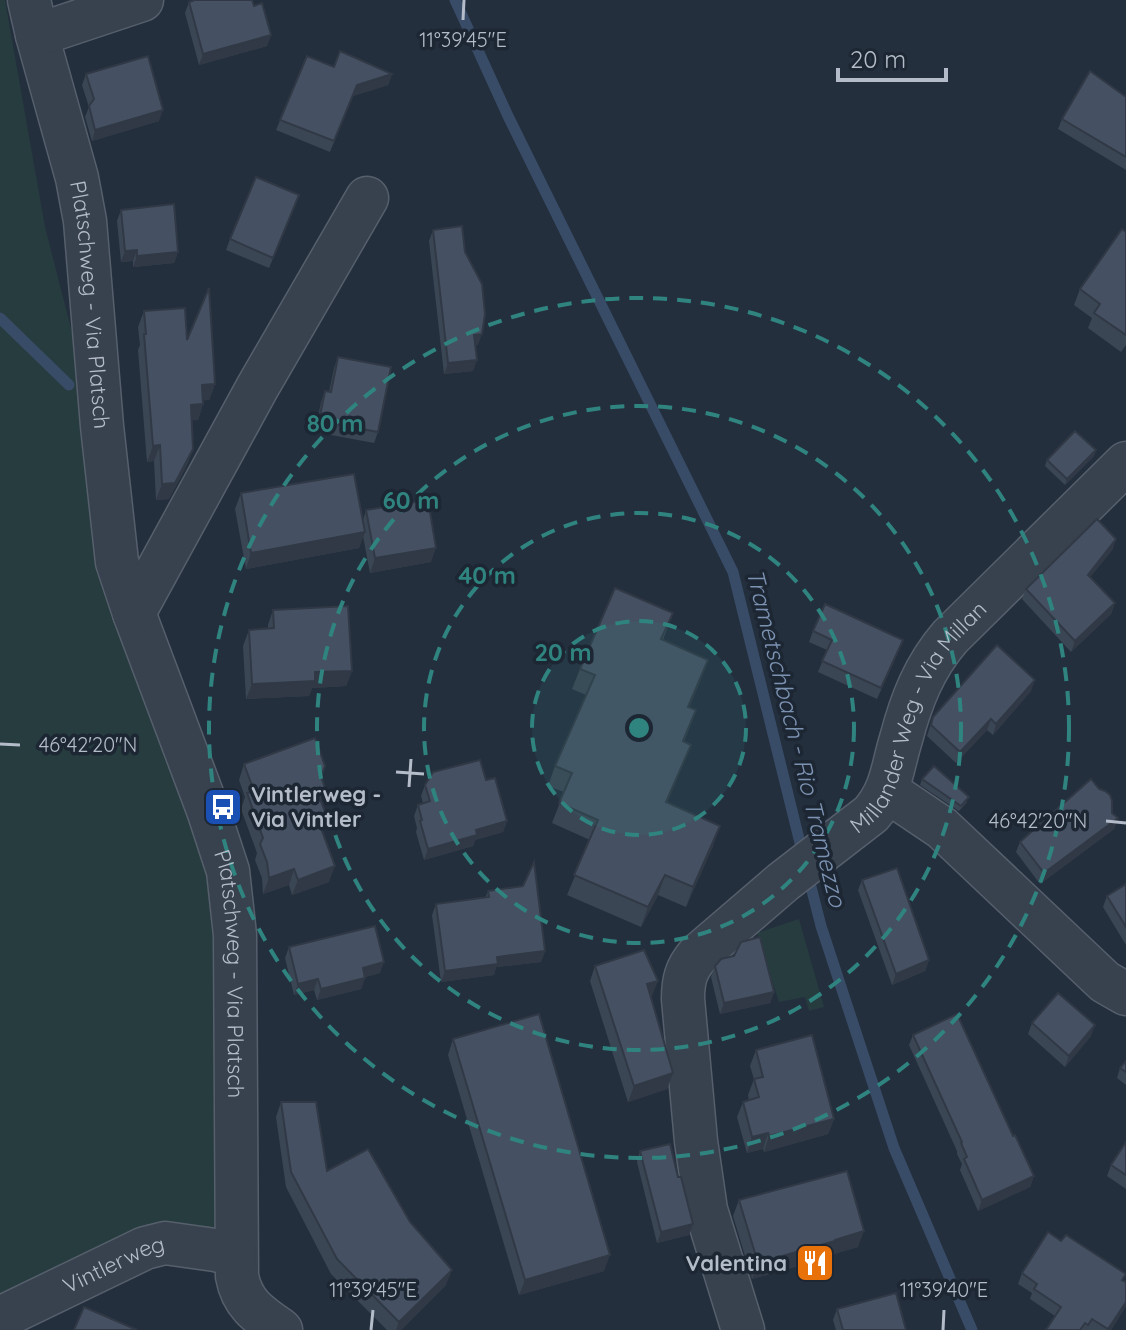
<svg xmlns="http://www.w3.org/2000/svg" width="1126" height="1330" font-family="Quicksand,sans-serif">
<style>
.green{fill:#263c3f}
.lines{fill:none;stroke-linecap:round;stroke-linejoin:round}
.stream{stroke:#394c67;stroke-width:11}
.street-casing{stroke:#565f6c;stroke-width:45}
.street{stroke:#38414e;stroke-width:42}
.wall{fill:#3b4654}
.shaded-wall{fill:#303945}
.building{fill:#455162;stroke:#303945;stroke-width:2}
.ticks{fill:none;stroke:#b4bcc9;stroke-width:3}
.ring{fill:none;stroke:#308480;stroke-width:4;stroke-dasharray:14 10}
.labels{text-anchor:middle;stroke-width:7;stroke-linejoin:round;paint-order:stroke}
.street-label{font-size:22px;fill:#b4bcc9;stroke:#1d2633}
.poi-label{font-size:22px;font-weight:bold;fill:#b4bcc9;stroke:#1d2633;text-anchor:start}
.water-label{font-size:24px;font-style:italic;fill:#7c92b1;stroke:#1d2633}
.ticks-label{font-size:20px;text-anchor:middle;fill:#b4bcc9;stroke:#1d2633;stroke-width:7;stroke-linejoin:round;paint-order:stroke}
.centre{fill:#308480;stroke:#1d2633;stroke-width:4}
.ring-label{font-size:24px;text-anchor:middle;font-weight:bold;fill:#308480;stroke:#1d2633;stroke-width:7;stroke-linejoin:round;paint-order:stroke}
</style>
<rect width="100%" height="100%" fill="#242f3e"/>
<g class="green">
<path d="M0 0H5L45 227 216 893 218 1227H181L0 1304Z"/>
<path d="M799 919 824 1007 809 1011 805 997 779 1002 757 933Z"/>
</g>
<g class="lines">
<g class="stream">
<path d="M455 0 508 116 733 572 803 855"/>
<path d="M0 318 69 385"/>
<path d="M808 875 821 926 894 1148 972 1330"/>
</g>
<defs>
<g id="street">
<path id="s1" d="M29 0 37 35 77 178 85 221 102 426 117 562 134 613 208 810 228 871 235 935 237 1276C242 1304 259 1315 281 1330"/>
<path d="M37 35 142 0"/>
<path d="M134 613 257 388 367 198"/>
<path d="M887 791 942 828 1105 982 1126 994"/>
<path id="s2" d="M0 1318 145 1248 165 1243 215 1250 235 1255"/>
<path id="s3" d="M743 1330 706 1210 696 1141 683 999C683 980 686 969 698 955L783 882 871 814C892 790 892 768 901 739 911 701 924 667 950 637L1126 463"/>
</g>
</defs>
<use href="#street" class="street-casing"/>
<use href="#street" class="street"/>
</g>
<g class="wall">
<path d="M189 2 254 6 271 35 267 46 199 65 185 13Z"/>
<path d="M307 56 334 67 392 74 388 85 353 96 330 152 276 130Z"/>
<path d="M86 74 159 121 92 141 85 117 89 107 82 85Z"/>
<path d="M1126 97V170L1058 129 1062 119Z"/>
<path d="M295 206 269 268 226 250 230 239Z"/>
<path d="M121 210 178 252 174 263 133 267V261L121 262 117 221Z"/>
<path d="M433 230 465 252 478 345H476L473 371 444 374 429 241Z"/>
<path d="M1126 232V345L1121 352 1088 328 1092 318 1074 305 1080 289Z"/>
<path d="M144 311 187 340 215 384 209 400H203V404L198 420H191L193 449 187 465 169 499 156 500 154 461 147 462 138 350 140 345 138 327Z"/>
<path d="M338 357 378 432 374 443 315 432 321 402 325 391 329 392 334 368Z"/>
<path d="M1096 450 1094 456 1065 485 1045 466 1047 460Z"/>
<path d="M241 493 363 520 366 510 431 562 370 573 363 536 359 548 246 569 235 509Z"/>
<path d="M1113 549 1090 577 1115 603 1111 614 1071 652 1022 599 1026 589Z"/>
<path d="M273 610 352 671 346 686 312 688 309 696 246 699 243 646 249 630 268 629V625Z"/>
<path d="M673 613 663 640 708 660 689 708 696 710 684 742 691 745 667 803 713 846 686 907 658 895 641 927 567 895 590 840 552 823 564 792 548 786 555 766 586 695 572 689 580 669Z"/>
<path d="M813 631 899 650 877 699 818 672 827 650 809 642Z"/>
<path d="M1031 691 993 735 987 730 956 763 927 736 933 717Z"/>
<path d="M244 764 325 766 321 778 320 800 327 817 322 830 329 882 292 895 289 885 263 894 262 878 255 860 257 853 241 809 245 797 239 780Z"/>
<path d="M922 779 967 802 959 811 920 785Z"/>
<path d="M486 780 507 821 503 832 475 840 473 846 424 860 416 832 417 828 414 816 418 805 423 803 421 796 425 785Z"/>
<path d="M1112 813 1118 818 1114 829 1040 884 1016 852 1020 842Z"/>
<path d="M862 880 929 960 925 971 892 985 858 890Z"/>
<path d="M1126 884V945L1103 907 1107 896Z"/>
<path d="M488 891 545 951 541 962 496 967 494 975 441 982 432 915 436 904 485 898Z"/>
<path d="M289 947 380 973 365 977 361 989 317 1000 314 990 294 995 285 958Z"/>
<path d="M595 966 652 996 651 997 673 1073 667 1089 628 1102 590 981Z"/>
<path d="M715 966 774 992 770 1003 720 1014 711 977Z"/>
<path d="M1032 1023 1091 1036 1065 1067 1028 1034Z"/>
<path d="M913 1035 1013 1136 1034 1176 1030 1187 978 1211 960 1170 962 1164 957 1154V1151L909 1045Z"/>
<path d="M453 1039 604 1271 519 1295 448 1055Z"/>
<path d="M756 1050 834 1119 828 1134 764 1152 763 1149 747 1153 737 1117 743 1102 749 1100 748 1095 754 1079 750 1066Z"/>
<path d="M1126 1061V1085L1117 1078 1120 1068Z"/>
<path d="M281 1102 327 1171 446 1285 401 1330H387L331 1274 286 1187 276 1117Z"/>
<path d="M1126 1142V1189L1107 1176 1111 1165Z"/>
<path d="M640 1151 678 1177 693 1224 689 1235 657 1243 637 1162Z"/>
<path d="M739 1200 858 1247 830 1255V1257L752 1279 733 1216Z"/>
<path d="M1022 1273 1123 1280 1126 1282V1306L1111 1330H1046L1055 1316 1030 1299 1032 1293 1018 1284Z"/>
<path d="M837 1309 906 1330H836L833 1320Z"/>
</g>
<g class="shaded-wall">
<path d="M271 35 267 46 199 65 203 54Z"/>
<path d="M392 74 388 85 353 96 330 152 357 85Z"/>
<path d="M163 110 159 121 92 141 95 130Z"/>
<path d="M137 250 133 261 121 262 125 251Z"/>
<path d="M178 252 174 263 133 267 137 256Z"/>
<path d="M482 334 478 345 470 346 474 335Z"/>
<path d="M477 360 473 371 444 374 448 363Z"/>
<path d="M215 384 209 400 197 401 202 385Z"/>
<path d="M203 404 198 420 185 421 191 405Z"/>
<path d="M160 445 154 461 147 462 153 446Z"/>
<path d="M193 449 187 465 169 499 156 500 162 484Z"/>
<path d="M1096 450 1094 456 1065 485 1067 479Z"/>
<path d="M365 532 359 548 246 569 251 553Z"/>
<path d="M1116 539 1113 549 1084 585 1088 575Z"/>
<path d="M436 548 431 562 370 573 375 558Z"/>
<path d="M1115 603 1111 614 1071 652 1075 641Z"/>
<path d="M708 660 701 680 681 727 688 707Z"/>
<path d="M352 671 346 686 312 688 309 696 246 699 252 684 315 672Z"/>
<path d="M1035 680 1031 691 993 735 996 724Z"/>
<path d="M991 719 987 730 956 763 960 752Z"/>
<path d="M691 745 683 765 659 822 666 802Z"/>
<path d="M325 788 319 804 317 791Z"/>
<path d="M327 817 321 833 318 820Z"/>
<path d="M1118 818 1114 829 1040 884 1044 873Z"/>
<path d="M507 821 503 832 475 840 473 846 424 860 428 849 476 830Z"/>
<path d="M720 826 713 846 686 907 693 887Z"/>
<path d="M335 866 329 882 292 895 298 880Z"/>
<path d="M294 869 289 885 263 894 269 878Z"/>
<path d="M665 875 658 895 641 927 648 907Z"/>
<path d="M545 951 541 962 496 967 494 975 441 982 445 971 497 957Z"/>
<path d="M929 960 925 971 892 985 896 974Z"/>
<path d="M384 962 380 973 359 979 363 968Z"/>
<path d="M365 978 361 989 317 1000 321 989Z"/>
<path d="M318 979 314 990 294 995 298 984Z"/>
<path d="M658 981 652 996 642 1000 647 984Z"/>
<path d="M774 992 770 1003 720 1014 724 1003Z"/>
<path d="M1095 1025 1091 1036 1065 1067 1069 1056Z"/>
<path d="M673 1073 667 1089 628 1102 634 1086Z"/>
<path d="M834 1119 828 1134 764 1152 769 1136Z"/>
<path d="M768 1133 763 1149 747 1153 752 1137Z"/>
<path d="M1034 1176 1030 1187 978 1211 982 1200Z"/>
<path d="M693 1224 689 1235 657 1243 661 1232Z"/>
<path d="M864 1231 858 1247 830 1255V1257L752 1279 758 1263Z"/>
<path d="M610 1255 604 1271 519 1295 525 1280Z"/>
<path d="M452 1270 446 1285 401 1330H396L399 1322Z"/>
<path d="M1126 1302V1306L1111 1330H1108Z"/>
</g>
<g class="building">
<path d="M195 0H252L254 6 262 3 271 35 203 54 189 2Z"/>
<path d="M340 51 392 74 357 85 334 141 280 120 307 56 334 67Z"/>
<path d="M148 56 163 110 95 130 89 106 94 99 86 74Z"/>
<path d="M1090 71 1126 97V157L1062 119Z"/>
<path d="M256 177 299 195 273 258 230 239Z"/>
<path d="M174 204 178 252 137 256V250L125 251 121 210Z"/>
<path d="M462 226 465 252 482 284 485 314 482 334 474 335 477 360 448 363 433 230Z"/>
<path d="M1122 229 1126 232V335L1094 313 1100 304 1080 289Z"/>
<path d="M209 288 215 384 202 385 203 404 191 405 193 449 175 483 162 484 160 445 153 446 144 334H146L144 311 185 308 187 340Z"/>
<path d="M338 357 391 367 378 432 319 421 325 391 331 392Z"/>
<path d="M1075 431 1096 450 1067 479 1047 460Z"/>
<path d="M354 474 365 532 251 553 241 493Z"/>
<path d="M428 500 436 548 375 558 366 510Z"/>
<path d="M1097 519 1116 539 1088 575 1115 603 1075 641 1026 589Z"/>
<path d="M615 588 673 613 661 639 708 660 688 707 696 710 683 741 691 745 666 802 720 826 693 887 665 875 648 907 574 875 598 820 559 803 572 773 555 766 595 675 580 669Z"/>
<path d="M825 604 903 640 881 688 822 661 832 640 813 631Z"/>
<path d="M348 606 352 671 315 672V681L252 684 249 630 274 628 273 610Z"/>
<path d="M997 645 1035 680 996 724 991 719 960 752 931 725 933 717Z"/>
<path d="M315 738 325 766 321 776 325 788 317 791 327 817 318 820 335 866 298 880 294 869 269 878 267 862 260 844 263 838 247 793 254 791 244 764Z"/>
<path d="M480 760 486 780 495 778 507 821 476 830 477 835 428 849 420 821 422 820 418 805 430 801 425 785 433 772Z"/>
<path d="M934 766 969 797 961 806 922 779Z"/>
<path d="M1091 779 1099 789 1105 791 1110 795 1112 801V813L1118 818 1044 873 1020 842Z"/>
<path d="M534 862 545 951 497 957 498 964 445 971 436 904 489 897 488 891 523 886Z"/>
<path d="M897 868 929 960 896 974 862 880Z"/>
<path d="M1126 884V927L1107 896Z"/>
<path d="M375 926 384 962 363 968 365 978 321 989 318 979 298 984 289 947Z"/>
<path d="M760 937 774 992 724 1003 715 966 721 959 734 956 741 942Z"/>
<path d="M644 950 658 981 647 984 673 1073 634 1086 595 966Z"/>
<path d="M1058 993 1095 1025 1069 1056 1032 1023Z"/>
<path d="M539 1014 610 1255 525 1280 453 1039Z"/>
<path d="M957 1014 1013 1136 1015 1135 1034 1176 982 1200 964 1159 967 1157 961 1143 962 1142 913 1035Z"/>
<path d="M812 1035 834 1119 769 1136 768 1133 752 1137 743 1102 759 1097 754 1079 763 1077 756 1050Z"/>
<path d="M1126 1061V1072L1120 1068Z"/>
<path d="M281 1102H316L327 1171 368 1149 410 1222 452 1270 399 1322 337 1259 291 1172Z"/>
<path d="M1126 1142V1175L1111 1165Z"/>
<path d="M670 1144 678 1177H681L693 1224 661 1232 640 1151Z"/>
<path d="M847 1171 864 1231 835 1240V1241L758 1263 739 1200Z"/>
<path d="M1048 1232 1061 1241 1066 1235 1126 1274 1122 1280 1126 1282V1302L1108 1329 1092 1319 1088 1325 1085 1323 1080 1330H1046L1061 1307 1034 1289 1037 1284 1022 1273Z"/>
<path d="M896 1293 906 1330H843L837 1309Z"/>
<path d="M84 1307 137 1330H74Z"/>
</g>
<path class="ticks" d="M463 20 464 0M0 744 20 745M396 772 424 774M409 787 411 759M1106 821 1126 823M371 1330 373 1310M943 1330 944 1310"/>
<circle cx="639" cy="728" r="107" fill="#308480" fill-opacity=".12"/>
<g class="ring">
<circle cx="639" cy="728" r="107"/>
<circle cx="639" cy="728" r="215"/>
<circle cx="639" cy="728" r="322"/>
<circle cx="639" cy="728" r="430"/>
</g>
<defs>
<symbol id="bus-square" viewBox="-11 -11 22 22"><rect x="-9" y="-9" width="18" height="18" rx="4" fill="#1a4fb4" stroke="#1d2633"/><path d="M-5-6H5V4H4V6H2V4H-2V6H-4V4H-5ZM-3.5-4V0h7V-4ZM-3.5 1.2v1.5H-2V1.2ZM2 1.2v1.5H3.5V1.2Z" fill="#fff"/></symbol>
<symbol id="restaurant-square" viewBox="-11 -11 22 22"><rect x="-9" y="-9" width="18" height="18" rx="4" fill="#e8710a" stroke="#1d2633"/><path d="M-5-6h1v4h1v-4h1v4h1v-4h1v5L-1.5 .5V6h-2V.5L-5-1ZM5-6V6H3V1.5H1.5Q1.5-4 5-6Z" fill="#fff"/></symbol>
</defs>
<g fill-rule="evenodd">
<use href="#bus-square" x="201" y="785" width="44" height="44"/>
<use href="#restaurant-square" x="793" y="1241" width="44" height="44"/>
</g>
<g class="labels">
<g class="street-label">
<text dy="8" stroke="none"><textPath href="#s1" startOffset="312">Platschweg - Via Platsch</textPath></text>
<text dy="8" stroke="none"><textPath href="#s3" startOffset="718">Millander Weg - Via Millan</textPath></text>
<text dy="8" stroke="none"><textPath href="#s1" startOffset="1002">Platschweg - Via Platsch</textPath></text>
<text dy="8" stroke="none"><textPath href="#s2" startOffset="126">Vintlerweg</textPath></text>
</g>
<g class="poi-label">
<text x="251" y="802">Vintlerweg -<tspan x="251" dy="25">Via Vintler</tspan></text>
<text x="787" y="1271" text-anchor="end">Valentina</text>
</g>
<g class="water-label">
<text transform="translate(796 738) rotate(76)" y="8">Trametschbach - Rio Tramezzo</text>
</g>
</g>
<g class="ticks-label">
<text x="463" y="47">11°39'45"E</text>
<text x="88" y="752">46°42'20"N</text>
<text x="1038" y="828">46°42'20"N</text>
<text x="373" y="1297">11°39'45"E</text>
<text x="944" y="1297">11°39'40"E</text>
</g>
<circle cx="639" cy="728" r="12" class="centre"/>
<g class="ring-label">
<text x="335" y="432">80 m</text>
<text x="411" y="509">60 m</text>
<text x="487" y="584">40 m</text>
<text x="563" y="661">20 m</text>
</g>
<path d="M838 68v12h108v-12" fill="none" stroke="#b4bcc9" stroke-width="4"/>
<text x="850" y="68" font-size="24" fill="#b4bcc9" stroke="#1d2633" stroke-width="6" paint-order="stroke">20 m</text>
</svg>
